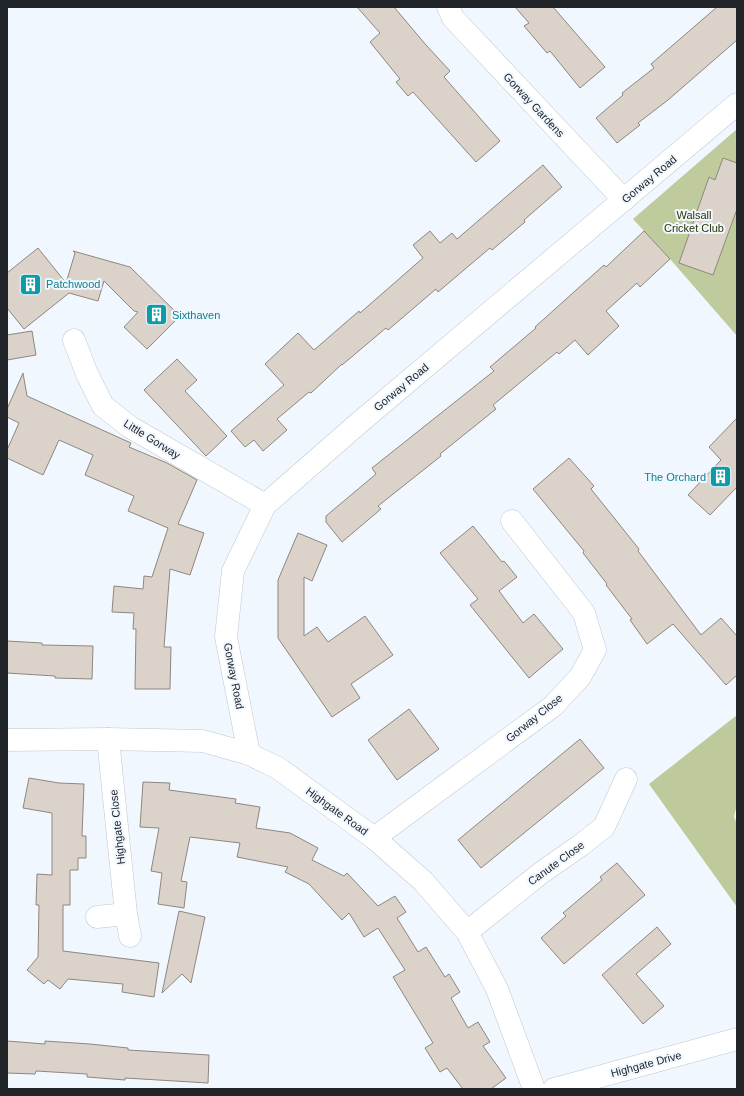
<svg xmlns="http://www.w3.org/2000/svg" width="744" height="1096" font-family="Arial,sans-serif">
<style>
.green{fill:#c0cb9d}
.forest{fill:#beca9c}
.building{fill:#dbd3c9;stroke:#8f877e}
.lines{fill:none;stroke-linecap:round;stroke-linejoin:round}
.minor-casing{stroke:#bec7d0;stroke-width:23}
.minor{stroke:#fff;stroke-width:22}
.labels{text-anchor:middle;stroke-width:4;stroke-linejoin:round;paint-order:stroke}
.street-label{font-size:11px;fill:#212428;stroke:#f0f7ff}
.park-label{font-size:11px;fill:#2c3500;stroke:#f0f7ff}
.culture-label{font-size:11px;fill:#0d838f;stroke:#f0f7ff;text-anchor:start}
</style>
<rect width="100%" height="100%" fill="#f0f7ff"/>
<path class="green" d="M737 129V336L670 259 633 219Z"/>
<path class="forest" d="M737 715V804L734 817 737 824V907L649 784Z"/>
<g class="building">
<path d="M357 7H394L426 45 450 71 444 77 500 141 476 162 413 92 408 96 396 82 400 79 370 42 380 33Z"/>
<path d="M515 7H553L605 67 580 88 550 51 547 53 524 26 529 23Z"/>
<path d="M717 7H737V40L668 100 638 123 640 125 617 143 596 118 623 95 622 93 654 68 651 64Z"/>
<path d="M723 158 737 163V209L713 275 679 263 709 177 715 180Z"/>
<path d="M543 165 562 187 524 220 525 222 492 250 490 248 438 292 436 289 388 330 386 328 342 365V364L311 393 309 392 277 419 287 430 263 451 254 440 245 447 231 431 284 385 265 364 298 333 314 350 359 311 360 313 423 258 413 245 430 231 440 243 452 233 457 239Z"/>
<path d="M644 231 670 259 640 287 637 283 606 311 619 326 588 355 575 340 559 354 557 352 493 405 496 409 440 454 441 456 378 506 381 509 342 542 326 522V516L376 474 372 468 494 371 490 367 536 328 535 327 604 265 606 267Z"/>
<path d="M38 248 66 283 75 253 73 251 130 267 180 316 147 349 124 327 138 312 134 311 104 281 98 301 69 293 24 329 7 308V273Z"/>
<path d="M32 331 36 355 7 360V335Z"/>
<path d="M177 359 197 380 185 391 227 436 206 456 144 390Z"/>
<path d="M23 373 27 396 131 443 129 447 167 463 197 480 178 524 204 533 190 575 170 569 164 647H171L170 689H135L136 629H133L134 613 112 612 114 586 143 589 144 576 152 577 168 528 128 511 134 496 85 475 93 455 59 440 43 475 7 458V450L19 423 7 417V409Z"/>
<path d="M737 418V487L710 515 688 495 721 460 709 447Z"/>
<path d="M569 458 594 486 591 489 639 549 638 551 701 635 721 618 737 636V675L726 685 673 624 647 644 630 620 632 619 606 585 607 584 583 553 584 551 533 489Z"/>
<path d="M473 526 502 562 504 561 517 577 499 591 523 623 534 614 563 649 529 678 470 605 478 599 440 553Z"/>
<path d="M298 533 327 545 312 581 304 577V636L317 627 328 642 365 616 393 655 351 684 360 698 332 717 278 638V580Z"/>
<path d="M7 641 42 643V645L93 646 92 679 55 678V676L7 673Z"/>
<path d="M409 709 439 749 397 780 368 740Z"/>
<path d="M580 739 604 768 481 868 458 840Z"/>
<path d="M29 778 59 783 84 784 82 836H86V858H78V870H70V905H63V951L159 963 154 997 122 992 123 984 68 979 60 989 48 980 44 984 27 970 38 957 39 905H36L37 874 52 875V813L23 808Z"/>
<path d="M143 782 170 783 169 790 236 799 235 803 260 807 256 828 290 833 318 848 312 860 344 876 347 873 378 906 395 896 406 912 397 918 418 952 426 947 445 977 449 974 460 992 451 998 468 1028 478 1022 490 1042 483 1046 506 1078 491 1089H463L447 1068 440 1072 425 1048 433 1043 393 977 405 970 378 928 364 937 349 913 342 920 309 884 285 872 288 867 237 857 240 843 190 837 181 881 187 882 184 908 158 904 162 873 151 871 159 828 140 827Z"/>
<path d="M617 863 645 895 564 964 541 938 566 916 563 913 602 880 600 877Z"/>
<path d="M179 911 205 917 191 983 182 974 162 993Z"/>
<path d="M657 927 671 944 636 974 664 1006 643 1024 602 975Z"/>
<path d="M7 1041 45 1044V1041L90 1044 128 1048V1050L209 1055 208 1083 125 1078V1080L87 1077V1074L36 1071 35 1074 7 1073Z"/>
</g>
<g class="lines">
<defs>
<g id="minor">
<path d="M448 7 453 18 624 200"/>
<path d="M74 340 87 374 103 406 130 427 265 505"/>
<path d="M108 739 126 914 130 936"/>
<path d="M7 740 108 739 203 741 249 754 278 768 374 838 423 881 467 932 497 989 534 1089"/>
<path d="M249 754 226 637 233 571 265 505 360 422 737 104"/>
<path d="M374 838 553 706 580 677 595 650 584 613 512 521"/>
<path d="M97 917 126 914"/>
<path d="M467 932 541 873 581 845 604 827 626 779"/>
<path d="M554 1089 737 1039"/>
</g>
</defs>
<use href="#minor" class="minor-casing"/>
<use href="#minor" class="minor"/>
</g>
<defs>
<symbol id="building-square" viewBox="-11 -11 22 22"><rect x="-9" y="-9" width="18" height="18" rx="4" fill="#0f9aa8" stroke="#f0f7ff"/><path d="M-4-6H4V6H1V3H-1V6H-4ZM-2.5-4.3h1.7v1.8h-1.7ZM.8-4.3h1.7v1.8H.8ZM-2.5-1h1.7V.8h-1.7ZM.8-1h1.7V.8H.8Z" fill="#fff"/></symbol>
</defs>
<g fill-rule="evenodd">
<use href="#building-square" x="18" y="272" width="25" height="25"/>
<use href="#building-square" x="144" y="302" width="25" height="25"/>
<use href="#building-square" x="708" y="464" width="25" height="25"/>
</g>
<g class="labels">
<g class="street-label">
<text transform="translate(534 105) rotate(47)" y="4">Gorway Gardens</text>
<text transform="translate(649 179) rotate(-40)" y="4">Gorway Road</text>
<text transform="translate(401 387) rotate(-40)" y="4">Gorway Road</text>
<text transform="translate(152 439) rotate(32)" y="4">Little Gorway</text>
<text transform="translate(234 676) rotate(79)" y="4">Gorway Road</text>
<text transform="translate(534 718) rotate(-39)" y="4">Gorway Close</text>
<text transform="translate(337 811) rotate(36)" y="4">Highgate Road</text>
<text transform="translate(117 827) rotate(-96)" y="4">Highgate Close</text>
<text transform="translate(556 863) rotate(-36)" y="4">Canute Close</text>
<text transform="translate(646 1064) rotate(-15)" y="4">Highgate Drive</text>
</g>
<g class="park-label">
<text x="694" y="219">Walsall<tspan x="694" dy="13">Cricket Club</tspan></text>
</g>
<g class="culture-label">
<text x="46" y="288">Patchwood</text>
<text x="172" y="319">Sixthaven</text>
<text x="706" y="481" text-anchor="end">The Orchard</text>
</g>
</g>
<rect width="744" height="1096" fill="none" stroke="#212428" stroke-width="16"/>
</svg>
